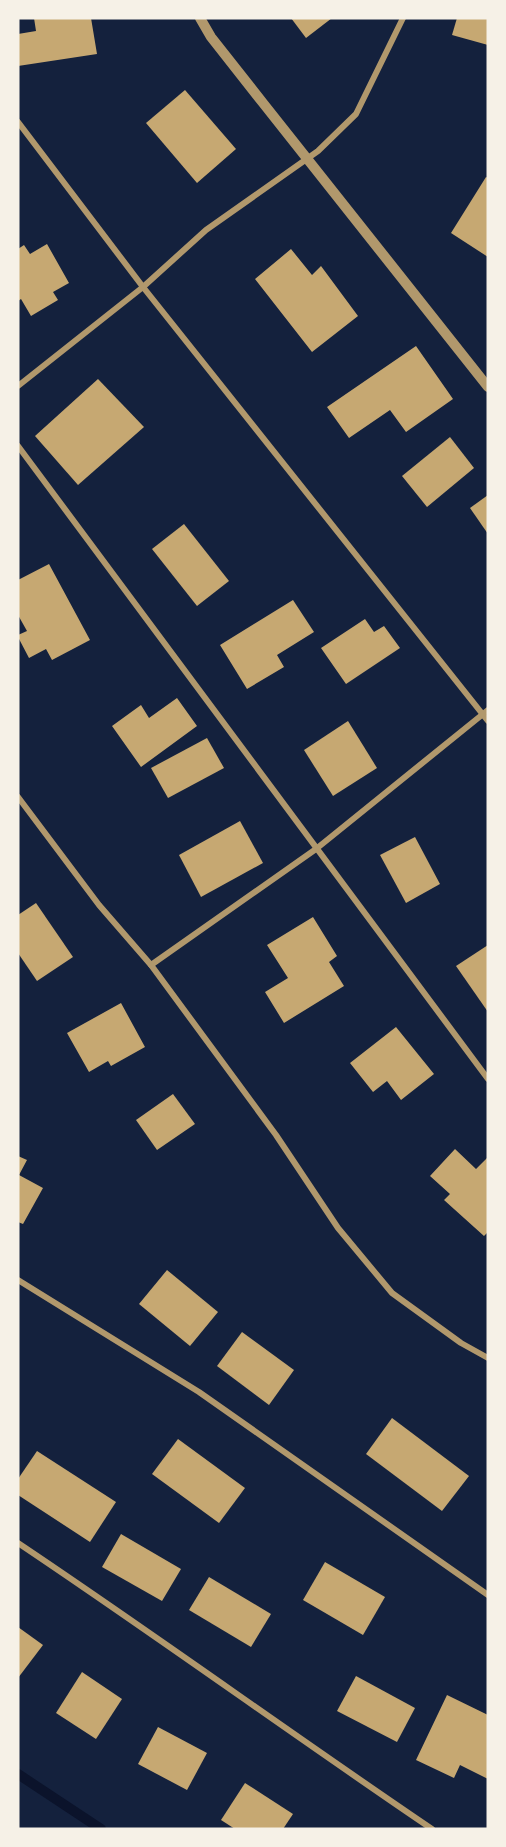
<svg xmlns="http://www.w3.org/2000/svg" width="506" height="1847" font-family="'Public Sans',sans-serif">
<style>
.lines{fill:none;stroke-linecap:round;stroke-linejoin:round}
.stream{stroke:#0b132b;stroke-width:10}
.building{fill:#c6a872}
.minor{stroke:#b1986c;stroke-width:6}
.tertiary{stroke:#b1986c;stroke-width:10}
</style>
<rect width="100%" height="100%" fill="#14213d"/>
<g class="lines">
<path class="stream" d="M18 1774 101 1829"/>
</g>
<g class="building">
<path d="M34 18H91L97 54 18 66V34L36 31Z"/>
<path d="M291 18H332L306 38Z"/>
<path d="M457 18H488V45L452 35Z"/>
<path d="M185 90 236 149 197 183 146 123Z"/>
<path d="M486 177 488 178V257L451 233Z"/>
<path d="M47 244 69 283 53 292 58 300 31 316 21 299 18 301V249L24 245 30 254Z"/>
<path d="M291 249 312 275 321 266 358 316 312 352 255 279Z"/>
<path d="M416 346 453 399 406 432 390 410 349 438 327 407Z"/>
<path d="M98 379 144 427 78 485 35 436Z"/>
<path d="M450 437 474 468 427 507 402 476Z"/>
<path d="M488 495V534L470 508Z"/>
<path d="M184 524 229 581 197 606 152 549Z"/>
<path d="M49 564 90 640 52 660 46 649 29 658 18 637V635L27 631 18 615V580Z"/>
<path d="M293 600 314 632 277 655 284 667 247 689 220 645Z"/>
<path d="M365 619 374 632 384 626 400 648 346 684 321 648Z"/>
<path d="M177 698 197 726 141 767 112 726 141 705 149 718Z"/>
<path d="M348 721 377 768 333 796 304 750Z"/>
<path d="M207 738 224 768 168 798 151 768Z"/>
<path d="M240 821 263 863 201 897 179 855Z"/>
<path d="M415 837 440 884 406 903 380 855Z"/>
<path d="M36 903 73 957 37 981 18 953V915Z"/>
<path d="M313 917 337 956 329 962 344 986 284 1023 265 992 288 978 267 945Z"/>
<path d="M488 945V1012L456 966Z"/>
<path d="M121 1003 145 1047 111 1066 108 1061 89 1072 67 1033Z"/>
<path d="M396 1027 434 1074 401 1100 387 1081 373 1092 350 1063Z"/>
<path d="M173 1094 195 1124 157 1150 136 1120Z"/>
<path d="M455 1149 476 1169 487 1158 488 1159V1232L484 1236 444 1200 450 1194 430 1176Z"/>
<path d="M18 1156 27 1160 19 1175 43 1188 23 1224 18 1222Z"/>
<path d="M167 1270 218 1312 190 1346 139 1304Z"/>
<path d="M242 1332 294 1370 269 1405 217 1366Z"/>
<path d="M392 1418 469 1476 442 1511 366 1454Z"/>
<path d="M178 1439 245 1488 219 1523 152 1474Z"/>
<path d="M37 1451 116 1502 90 1542 18 1495V1479Z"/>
<path d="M121 1534 181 1569 162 1601 102 1567Z"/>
<path d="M325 1562 385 1597 363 1635 303 1600Z"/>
<path d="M209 1577 271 1614 251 1647 189 1610Z"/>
<path d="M18 1627 43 1645 18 1678Z"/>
<path d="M82 1672 122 1699 96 1739 56 1713Z"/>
<path d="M356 1676 415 1708 397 1742 337 1711Z"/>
<path d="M447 1695 488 1715V1779L460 1765 454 1778 416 1760Z"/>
<path d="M158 1727 207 1753 187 1790 138 1764Z"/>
<path d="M245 1783 293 1814 283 1829H235L221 1820Z"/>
</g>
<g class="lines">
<g class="minor">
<path d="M18 122 143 287 488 721"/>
<path d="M18 386 143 287 206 230 318 151 356 114 403 18"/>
<path d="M18 446 488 1079"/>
<path d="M18 797 99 905 151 965 276 1135 338 1228 392 1293 461 1343 488 1358"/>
<path d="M151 965 316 849 488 710"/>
<path d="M18 1280 199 1392 488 1595"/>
<path d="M18 1543C157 1636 293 1735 432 1829"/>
</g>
<path class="tertiary" d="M200 18 211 37 263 103 488 387"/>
</g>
<rect width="506" height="1847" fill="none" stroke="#f6f1e7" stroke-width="39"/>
</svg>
